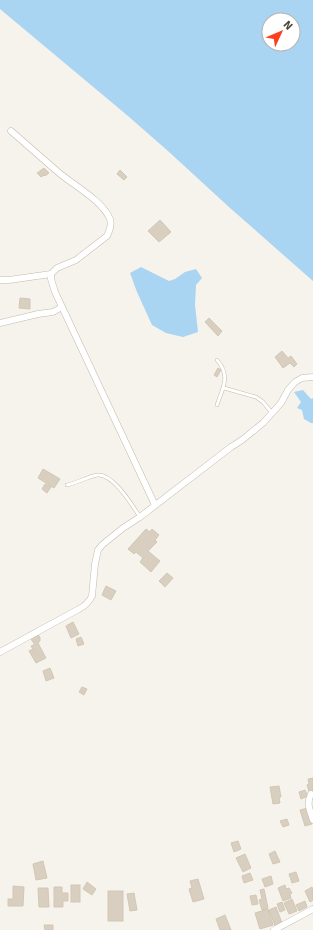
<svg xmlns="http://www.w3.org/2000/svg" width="313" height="930" font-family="Signika,sans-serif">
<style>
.water{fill:#a9d4f2;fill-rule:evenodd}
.building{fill:#d8cfc1;stroke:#d3c7b4}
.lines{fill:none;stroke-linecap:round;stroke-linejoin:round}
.lane-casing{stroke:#c2bbae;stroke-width:4}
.street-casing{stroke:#c2bbae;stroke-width:7}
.lane{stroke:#fff;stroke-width:3}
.street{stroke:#fff;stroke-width:6}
</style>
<rect width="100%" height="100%" fill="#f6f3ec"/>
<g class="water">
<path d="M0 0H313V281L230 208 168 151 128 116 0 9ZM269 20H293V44H269Z"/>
<path d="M141 267 169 281 175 279 185 272 196 269 202 278 196 285 195 305 198 332 183 337 166 333 152 325 137 292 130 273Z"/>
<path d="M303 390 311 399 313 398V423H311L304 419 302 410 297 408 301 402 294 392Z"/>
</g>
<g class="building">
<path d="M44 168 49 173 45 176 44 175 41 177 37 173Z"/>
<path d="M120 170 127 177 124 180 117 174Z"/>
<path d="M160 220 171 232 159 242 148 231Z"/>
<path d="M20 298 30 299V309L19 308Z"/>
<path d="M209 318 222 331 218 336 205 322Z"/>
<path d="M282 351 288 358 291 356 297 364 294 367 290 363 283 368 275 357Z"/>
<path d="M218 368 221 370 217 377 214 375Z"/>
<path d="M43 469 60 479 54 488 38 478Z"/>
<path d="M45 484 51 487 47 493 42 489Z"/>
<path d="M146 529 150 532 152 529 159 535 155 540 157 542 148 551 160 561 151 572 140 562 143 558 136 552 134 554 128 549Z"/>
<path d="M167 573 173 578 165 587 159 581Z"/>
<path d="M106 586 116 591 111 600 102 595Z"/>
<path d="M73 622 79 634 71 638 66 626Z"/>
<path d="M34 634 38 635 40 637V641L38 643 46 658 36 663 29 651 33 649 31 646 34 645V643L32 641 31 637Z"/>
<path d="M81 637 84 644 78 646 76 639Z"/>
<path d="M50 668 54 678 46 681 43 671Z"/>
<path d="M82 687 87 689 84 695 79 692Z"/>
<path d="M313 778V793L310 794 307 785 309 784 308 779Z"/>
<path d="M279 786 281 797H279L280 803 273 804 270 787Z"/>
<path d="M305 790 308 796 301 799 299 792Z"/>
<path d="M308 808 312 824 305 826 300 810Z"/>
<path d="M287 819 289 825 283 827 280 821Z"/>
<path d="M238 841 241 849 234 852 231 843Z"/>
<path d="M275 851 280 862 273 864 269 854Z"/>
<path d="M245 854 251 868 243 872 236 858Z"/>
<path d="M43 861 47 878 36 880 33 864Z"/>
<path d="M296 872 299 881 292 883 289 874Z"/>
<path d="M250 873 253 880 244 883 242 876Z"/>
<path d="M271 876 273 884 265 887 262 879Z"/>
<path d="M198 879 204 899 193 902 189 889 192 888 190 881Z"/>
<path d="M87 882 96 889 92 895 83 889Z"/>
<rect x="71" y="885" width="9" height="17"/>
<path d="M285 885 286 889 289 888 292 893 290 894 291 898 283 901 278 888Z"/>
<path d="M13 886 24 887 23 906H8V899H13Z"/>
<path d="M54 887H62V893H68V901H63V907H54Z"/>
<path d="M312 887 313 891V900L310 902 305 891Z"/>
<path d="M38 888H48L49 907H39Z"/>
<path d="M264 889 268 908 262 910 259 900 262 899 260 890Z"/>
<rect x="108" y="891" width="15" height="30"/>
<path d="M134 893 137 910 130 911 127 894Z"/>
<path d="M256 895 258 904 252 905 250 896Z"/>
<path d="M292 899 297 911 289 914 284 903Z"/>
<path d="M305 901 307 907 299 911 296 905Z"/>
<path d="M282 902 285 910 280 912 277 904Z"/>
<path d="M276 907 282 923 275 926 269 910Z"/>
<path d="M268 909 273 925 260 929 255 913Z"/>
<path d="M225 915 231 930H220L216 919Z"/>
<path d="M44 925H53V930H45Z"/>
</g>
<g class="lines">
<defs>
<g id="lane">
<path d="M217 360C231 376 223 387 217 405"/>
<path d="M224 388 256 397 263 402 272 413"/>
<path d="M67 485C77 483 87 477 97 475 113 473 132 505 140 517"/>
</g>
<g id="street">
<path d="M51 274V279L55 292 155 505"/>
<path d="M0 280H9L51 274 57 268 76 260 107 236C110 230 112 225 110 219 102 200 73 185 58 172 42 158 27 145 11 131"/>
<path d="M0 323 38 314 53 312 62 307"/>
<path d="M0 652 79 609C85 606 89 602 92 596L95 564 98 550 102 545 123 528 140 517 231 447 242 440 263 423 281 403 288 390 295 382 302 378 313 377"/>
<path d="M311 794C306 804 310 810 313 820"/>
<path d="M274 930 313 909"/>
</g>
</defs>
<use href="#lane" class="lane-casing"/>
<use href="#street" class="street-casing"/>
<use href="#lane" class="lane"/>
<use href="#street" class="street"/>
</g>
<g transform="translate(281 32) rotate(46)"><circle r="19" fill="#ffffff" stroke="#b7b4b0"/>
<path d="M0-3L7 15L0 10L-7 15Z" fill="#fc3f1d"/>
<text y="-6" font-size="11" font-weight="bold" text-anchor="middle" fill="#4b4439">N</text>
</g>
</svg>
